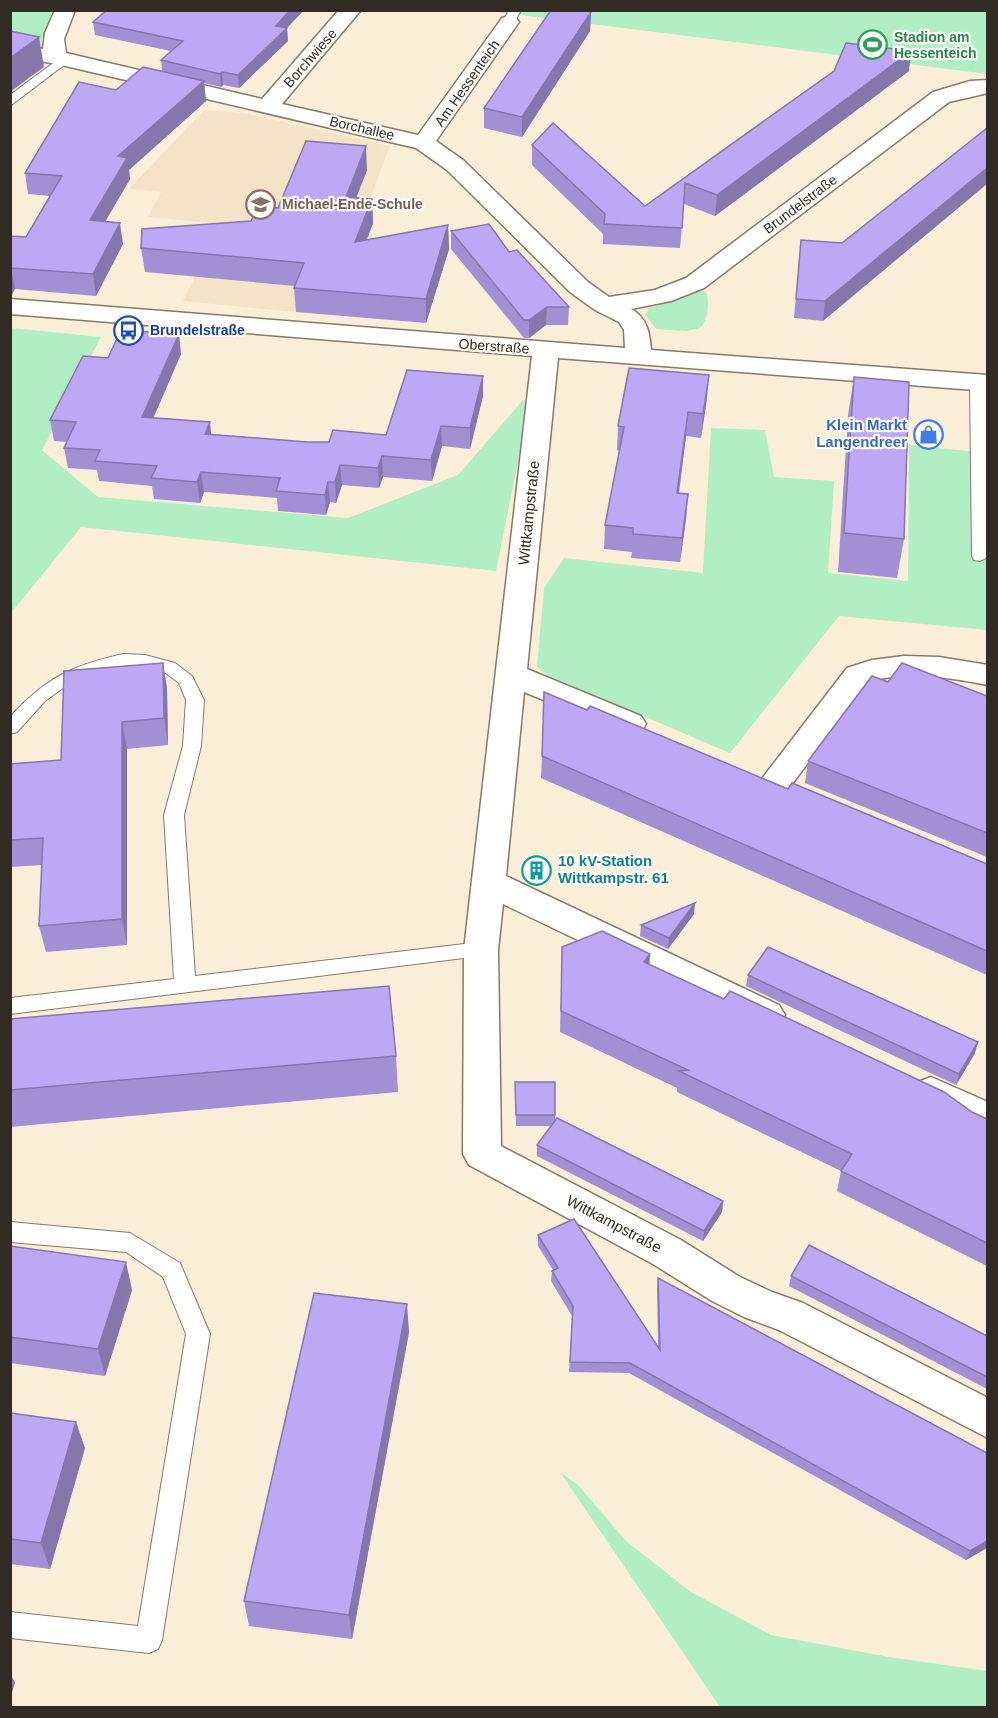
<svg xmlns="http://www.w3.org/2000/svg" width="998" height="1718" font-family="Helvetica,sans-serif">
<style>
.built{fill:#f4e3c7}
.green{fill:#b1eec3}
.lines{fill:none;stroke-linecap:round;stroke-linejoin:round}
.lane-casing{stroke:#867a67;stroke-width:2}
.street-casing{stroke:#867a67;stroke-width:3}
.lane{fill:#fff;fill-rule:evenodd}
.street{fill:#fff;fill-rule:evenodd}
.wall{fill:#a390d4}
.shaded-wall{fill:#8576ac}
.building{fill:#bea8f6;stroke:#8576ac;stroke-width:1.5}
.labels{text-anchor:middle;stroke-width:4.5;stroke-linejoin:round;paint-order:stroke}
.far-leisure-label{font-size:14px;font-weight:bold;fill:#27864d;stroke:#fffcf8;text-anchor:start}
.far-street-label{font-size:14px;fill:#312c24;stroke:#fffcf8}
.far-education-label{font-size:14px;font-weight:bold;fill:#785e54;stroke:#fffcf8;text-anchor:start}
.far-transit-label{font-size:14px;font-weight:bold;fill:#164399;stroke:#fffcf8;text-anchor:start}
.shop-label{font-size:15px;font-weight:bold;fill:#366cbe;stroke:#fffcf8;text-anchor:end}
.street-label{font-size:15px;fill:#312c24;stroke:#fffcf8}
.culture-label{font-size:15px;font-weight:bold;fill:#0d838f;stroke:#fffcf8;text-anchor:start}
</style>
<rect width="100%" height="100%" fill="#fbeed8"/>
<path class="built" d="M204 110 244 113 390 146 326 315 183 301 221 224 148 217 161 192 129 189Z"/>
<g class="green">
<path d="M498 10 987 11V74L497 12Z"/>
<path d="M11 11H53L39 47 11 45Z"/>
<path d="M700 291 706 292C710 302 708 321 700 328L687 331 656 329 645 315 649 308 674 301Z"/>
<path d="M11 328 101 337 42 450 98 497 348 518 458 475 523 400 530 401 496 571 81 527 11 613Z"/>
<path d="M711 428 765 430 774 477 834 481 828 573 908 581 909 445 987 453V630L839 616 730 753 547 675 537 667 544 588 564 558 703 573Z"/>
<path d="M560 1472 578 1485 626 1541 691 1592 771 1635 889 1657 987 1671V1707H720Z"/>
</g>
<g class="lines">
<defs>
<g id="lane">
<path d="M509 10H521L513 25 509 26 503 22Z"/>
<path d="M64 55 70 59 68 62 10 106V95Z"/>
<path d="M978 378 986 383 988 557 980 561 974 560 972 556 970 383Z"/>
<path d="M123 654 145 655 175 663 192 676 204 700 201 746 184 815 195 976 481 942 488 945 491 950 488 955 10 1014V998L174 979 164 815 183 746 186 700 179 683 163 671 145 667 123 666 102 671 70 683 45 701 17 732 10 734V717C47 677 71 666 123 654Z"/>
<path d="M10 1222 130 1233 180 1263 210 1334 162 1640 158 1649 149 1653 10 1638V1612L138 1626 186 1334 163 1277 126 1252 10 1242Z"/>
</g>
<g id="street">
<path d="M55 10H75L64 39 66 53 262 99 339 10H361L282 104 418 135 502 18 509 16 516 18 519 22 436 141 463 160 588 282 609 297 655 290 686 278 933 92 970 81 988 80V93L949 102 704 288 671 301 631 309C647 317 650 334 651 350L988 375V391L558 358 527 669 641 716 646 724 641 732 630 735 524 692 506 876 779 1005 785 1015 779 1025 767 1029 755 1025 503 904 498 950 501 1146 681 1240 740 1277 772 1292 803 1303 988 1398V1438L779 1330 744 1317 712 1301 653 1264 469 1165 463 1154 464 950 532 356 10 314V299L625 348 624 330 619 322 595 310 570 292 447 170 416 148 57 64 10 56V44L43 49 45 33Z"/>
<path d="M904 656 939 657 988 665V685C950 678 906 670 869 682L786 792 775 795 764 792 759 784 764 776 847 668 872 660Z"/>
<path d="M931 1077 988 1102V1134L918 1102 913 1092 918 1082Z"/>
</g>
</defs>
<use href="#lane" class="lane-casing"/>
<use href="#street" class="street-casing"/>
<use href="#lane" class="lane"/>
<use href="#street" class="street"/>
</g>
<g class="wall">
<path d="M107 10H304L287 28 288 41 239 88 223 85 221 87 204 83 206 101 129 170 130 179 105 221 123 244 96 296 15 289 11 297 10 236 26 237 51 196 28 194 25 173 116 90 162 71 161 60 171 51 95 35 93 22Z"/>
<path d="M591 12 590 31 522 137 484 128V108Z"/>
<path d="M834 71H909L715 216 684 204 680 248 603 244V234L532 165V145L645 206Z"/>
<path d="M367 170 356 198 372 199 373 223 367 240 448 225 449 249 426 323 296 312 294 288 295 286 145 272 141 248 251 221 278 208Z"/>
<path d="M451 231 509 252 569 307 568 325H546L529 338H524L451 249Z"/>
<path d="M801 240 842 243 823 321 794 318Z"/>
<path d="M181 354 153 418 211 434 307 442H329L386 435 483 396 470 449 442 446 432 481 383 477 379 488 342 485 336 503 330 502 326 515 278 511 277 498 204 492 200 503 154 499 152 486 99 481 97 470 68 468 64 448 67 442 54 441 50 420 108 358Z"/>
<path d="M854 377 904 539 897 578 838 572 848 415Z"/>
<path d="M707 398 701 438 686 436 679 494H688L686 519 680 562 631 558 632 552 604 549 605 525 620 451 617 450 618 426Z"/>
<path d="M163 663 167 689 168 745 127 749V945L46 952 39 926 42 865 10 867V764L61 760Z"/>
<path d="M888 682 987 696V857L805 783 808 761Z"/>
<path d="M587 710 788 789 987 864V975L541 778 542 756Z"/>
<path d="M694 914 668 949 640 936 641 925Z"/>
<path d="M562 947 649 965 987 1119V1266L837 1191 841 1171 677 1092V1088L560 1032Z"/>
<path d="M748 975 975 1053 956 1085 746 986Z"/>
<path d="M10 1019 396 1056 398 1092 10 1127Z"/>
<path d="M555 1082V1121L723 1201 722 1212 703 1241 537 1156V1145L552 1126H516L515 1093Z"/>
<path d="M538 1235 658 1348 657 1288 658 1278 987 1548 966 1560 629 1373 569 1372 572 1316 551 1281 552 1271 553 1270 538 1246Z"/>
<path d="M10 1246 132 1290 105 1376 10 1363Z"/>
<path d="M791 1276 987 1336V1389L789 1286Z"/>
<path d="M409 1332 352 1639 249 1626 244 1601Z"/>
<path d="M10 1413 85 1448 50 1569 10 1564Z"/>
</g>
<g class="shaded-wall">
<path d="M290 10H304L283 32 287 28 288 41 239 88 238 75 276 26Z"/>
<path d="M591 12 590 31 522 137V117Z"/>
<path d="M39 37 44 67 10 92V58Z"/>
<path d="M911 51 909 71 715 216 717 195Z"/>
<path d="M222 72 223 85 221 87 220 74Z"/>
<path d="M204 81 206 101 129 170 130 179 94 241 90 220 118 156Z"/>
<path d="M366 146 367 170 347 221 346 197Z"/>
<path d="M987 168V184L823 321 825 301Z"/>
<path d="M372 199 373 223 356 266 355 242Z"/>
<path d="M120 223 123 244 96 296 93 274Z"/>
<path d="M448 225 449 249 426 323V299Z"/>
<path d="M11 268 15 289 10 297V269Z"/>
<path d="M547 307 546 325 529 338V320Z"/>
<path d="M179 334 181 354 145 437 142 417Z"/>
<path d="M709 375 707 398 701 438 703 414Z"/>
<path d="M483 376V396L470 449V428Z"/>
<path d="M688 412 686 436 675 518 677 493Z"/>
<path d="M210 422 212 443 205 434Z"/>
<path d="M441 426 442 446 432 481 431 460Z"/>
<path d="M382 456 383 477 379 488 378 468Z"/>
<path d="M340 465 342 485 336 503 335 482Z"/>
<path d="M201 472 204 492 200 503 197 482Z"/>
<path d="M328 482 330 502 326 515 325 495Z"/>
<path d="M688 494 686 519 680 562 682 538Z"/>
<path d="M163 663 167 689 168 745 164 718Z"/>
<path d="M122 722 127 749V945L122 919Z"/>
<path d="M695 903 694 914 668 949 669 938Z"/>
<path d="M650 954 649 976 644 962Z"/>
<path d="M978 1042 975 1053 956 1085 959 1074Z"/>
<path d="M723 1201 722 1212 703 1241 704 1231Z"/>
<path d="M126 1262 132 1290 105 1376 98 1349Z"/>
<path d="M407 1304 409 1332 352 1639 349 1615Z"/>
<path d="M76 1422 85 1448 50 1569 41 1543Z"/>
<path d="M987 1541V1548L966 1560 970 1551Z"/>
<path d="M10 1673 15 1683 10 1699Z"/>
</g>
<g class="building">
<path d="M107 10H290L276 26 287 28 238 75 222 72 220 74 161 60 183 41 93 22Z"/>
<path d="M551 10H582L591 12 522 117 484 108Z"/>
<path d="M10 31 39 37 10 58Z"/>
<path d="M846 43 911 51 717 195 685 183 682 228 604 224 605 214 532 145 553 123 645 206 834 71Z"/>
<path d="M143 67 204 81 118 156 127 158 90 220 120 223 93 274 11 268 10 269V236L26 237 62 176 25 173 79 82 116 90Z"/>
<path d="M987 128V168L825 301 796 299 801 240 842 243Z"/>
<path d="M306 141 366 146 346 197 372 199 355 242 448 225 426 299 294 288 304 263 141 248 142 229 251 221 258 206 278 208Z"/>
<path d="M489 224 509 252 517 250 569 307H547L529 320H524L451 231Z"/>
<path d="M121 330 179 334 142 417 210 422 205 434 307 442H329L333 430 386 435 407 370 483 376 470 428 441 426 431 460 382 456 378 468 340 465 335 482H328L325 495 276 491 280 478 201 472 197 482 151 478 157 466 95 461 100 450 64 448 76 422 50 420 83 356 108 358Z"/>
<path d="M629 368 709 375 703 414 688 412 677 493 688 494 682 538 633 534V528L605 525 624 427 618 426Z"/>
<path d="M854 377 909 382 904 539 844 533Z"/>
<path d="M163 663 164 718 122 722V919L39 926 43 838 10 840V764L61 760 64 671Z"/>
<path d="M902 663 987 696V833L808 761 872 676 888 682Z"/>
<path d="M544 692 587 710 590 706 788 789 792 783 987 864V951L542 756Z"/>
<path d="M695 903 669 938 641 925Z"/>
<path d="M602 931 650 954 644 962 724 999 730 991 944 1092 972 1112 987 1119V1243L841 1171 852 1154 679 1071 688 1070 561 1011 562 947Z"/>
<path d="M768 947 978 1042 959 1074 748 975Z"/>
<path d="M389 986 396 1056 10 1090V1019Z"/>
<path d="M515 1082H555V1115H516Z"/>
<path d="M557 1118 723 1201 704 1231 537 1145Z"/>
<path d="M574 1219 660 1350 658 1278 987 1453V1541L970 1551 630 1363 570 1362 573 1306 552 1271 558 1268 538 1235Z"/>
<path d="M809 1245 987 1336V1377L791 1276Z"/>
<path d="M10 1246 126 1262 98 1349 10 1337Z"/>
<path d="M314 1293 407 1304 349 1615 244 1601Z"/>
<path d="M10 1413 76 1422 41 1543 10 1539Z"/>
</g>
<defs>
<symbol id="stadium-ring" viewBox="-11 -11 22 22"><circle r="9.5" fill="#fffcf8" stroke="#2e9e5b" stroke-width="1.5"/><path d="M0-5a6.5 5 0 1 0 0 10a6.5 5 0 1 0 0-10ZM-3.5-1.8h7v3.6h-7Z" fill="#2e9e5b"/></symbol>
<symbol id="school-ring" viewBox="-11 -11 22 22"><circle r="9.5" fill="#fffcf8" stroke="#8d6e63" stroke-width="1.5"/><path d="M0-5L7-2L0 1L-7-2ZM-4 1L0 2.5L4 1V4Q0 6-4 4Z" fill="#8d6e63"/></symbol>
<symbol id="bus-ring" viewBox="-11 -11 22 22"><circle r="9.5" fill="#fffcf8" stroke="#1a4fb4" stroke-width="1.5"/><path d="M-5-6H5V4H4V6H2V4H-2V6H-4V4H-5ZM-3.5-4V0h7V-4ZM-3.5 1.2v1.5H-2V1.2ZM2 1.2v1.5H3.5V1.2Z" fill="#1a4fb4"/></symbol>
<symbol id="shop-ring" viewBox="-11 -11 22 22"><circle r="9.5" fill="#fffcf8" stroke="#3f7fe0" stroke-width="1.5"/><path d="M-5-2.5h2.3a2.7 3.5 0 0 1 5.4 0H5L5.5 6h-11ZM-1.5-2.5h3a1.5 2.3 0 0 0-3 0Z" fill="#3f7fe0"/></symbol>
<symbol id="building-ring" viewBox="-11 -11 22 22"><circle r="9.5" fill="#fffcf8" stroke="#0f9aa8" stroke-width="1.5"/><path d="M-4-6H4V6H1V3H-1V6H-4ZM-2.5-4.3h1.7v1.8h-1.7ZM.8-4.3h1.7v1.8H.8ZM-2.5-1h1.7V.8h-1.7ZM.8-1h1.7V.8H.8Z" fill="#0f9aa8"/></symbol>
</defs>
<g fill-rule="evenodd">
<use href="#stadium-ring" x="856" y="28" width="33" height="33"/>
<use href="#school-ring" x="244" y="188" width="33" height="33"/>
<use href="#bus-ring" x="112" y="314" width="33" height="33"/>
<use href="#shop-ring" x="912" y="418" width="33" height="33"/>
<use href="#building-ring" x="520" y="854" width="33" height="33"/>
</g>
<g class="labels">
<g class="far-leisure-label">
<text x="894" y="42">Stadion am<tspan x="894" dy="16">Hessenteich</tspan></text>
</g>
<g class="far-street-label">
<text transform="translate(310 58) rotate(-49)" y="5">Borchwiese</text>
<text transform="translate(467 83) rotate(-55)" y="5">Am Hessenteich</text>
<text transform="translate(362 128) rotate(13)" y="5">Borchallee</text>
<text transform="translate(800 204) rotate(-37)" y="5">Brundelstraße</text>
<text transform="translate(494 346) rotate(4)" y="5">Oberstraße</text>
</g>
<g class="far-education-label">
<text x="282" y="209">Michael-Ende-Schule</text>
</g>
<g class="far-transit-label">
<text x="150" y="335">Brundelstraße</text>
</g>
<g class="shop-label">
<text x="907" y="430">Klein Markt<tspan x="907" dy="17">Langendreer</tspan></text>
</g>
<g class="street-label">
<text transform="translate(529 513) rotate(-84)" y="5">Wittkampstraße</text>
<text transform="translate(614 1224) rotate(28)" y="5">Wittkampstraße</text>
</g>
<g class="culture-label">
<text x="558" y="866">10 kV-Station<tspan x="558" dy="17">Wittkampstr. 61</tspan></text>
</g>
</g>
<rect width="998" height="1718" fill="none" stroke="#312c24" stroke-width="24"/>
</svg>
